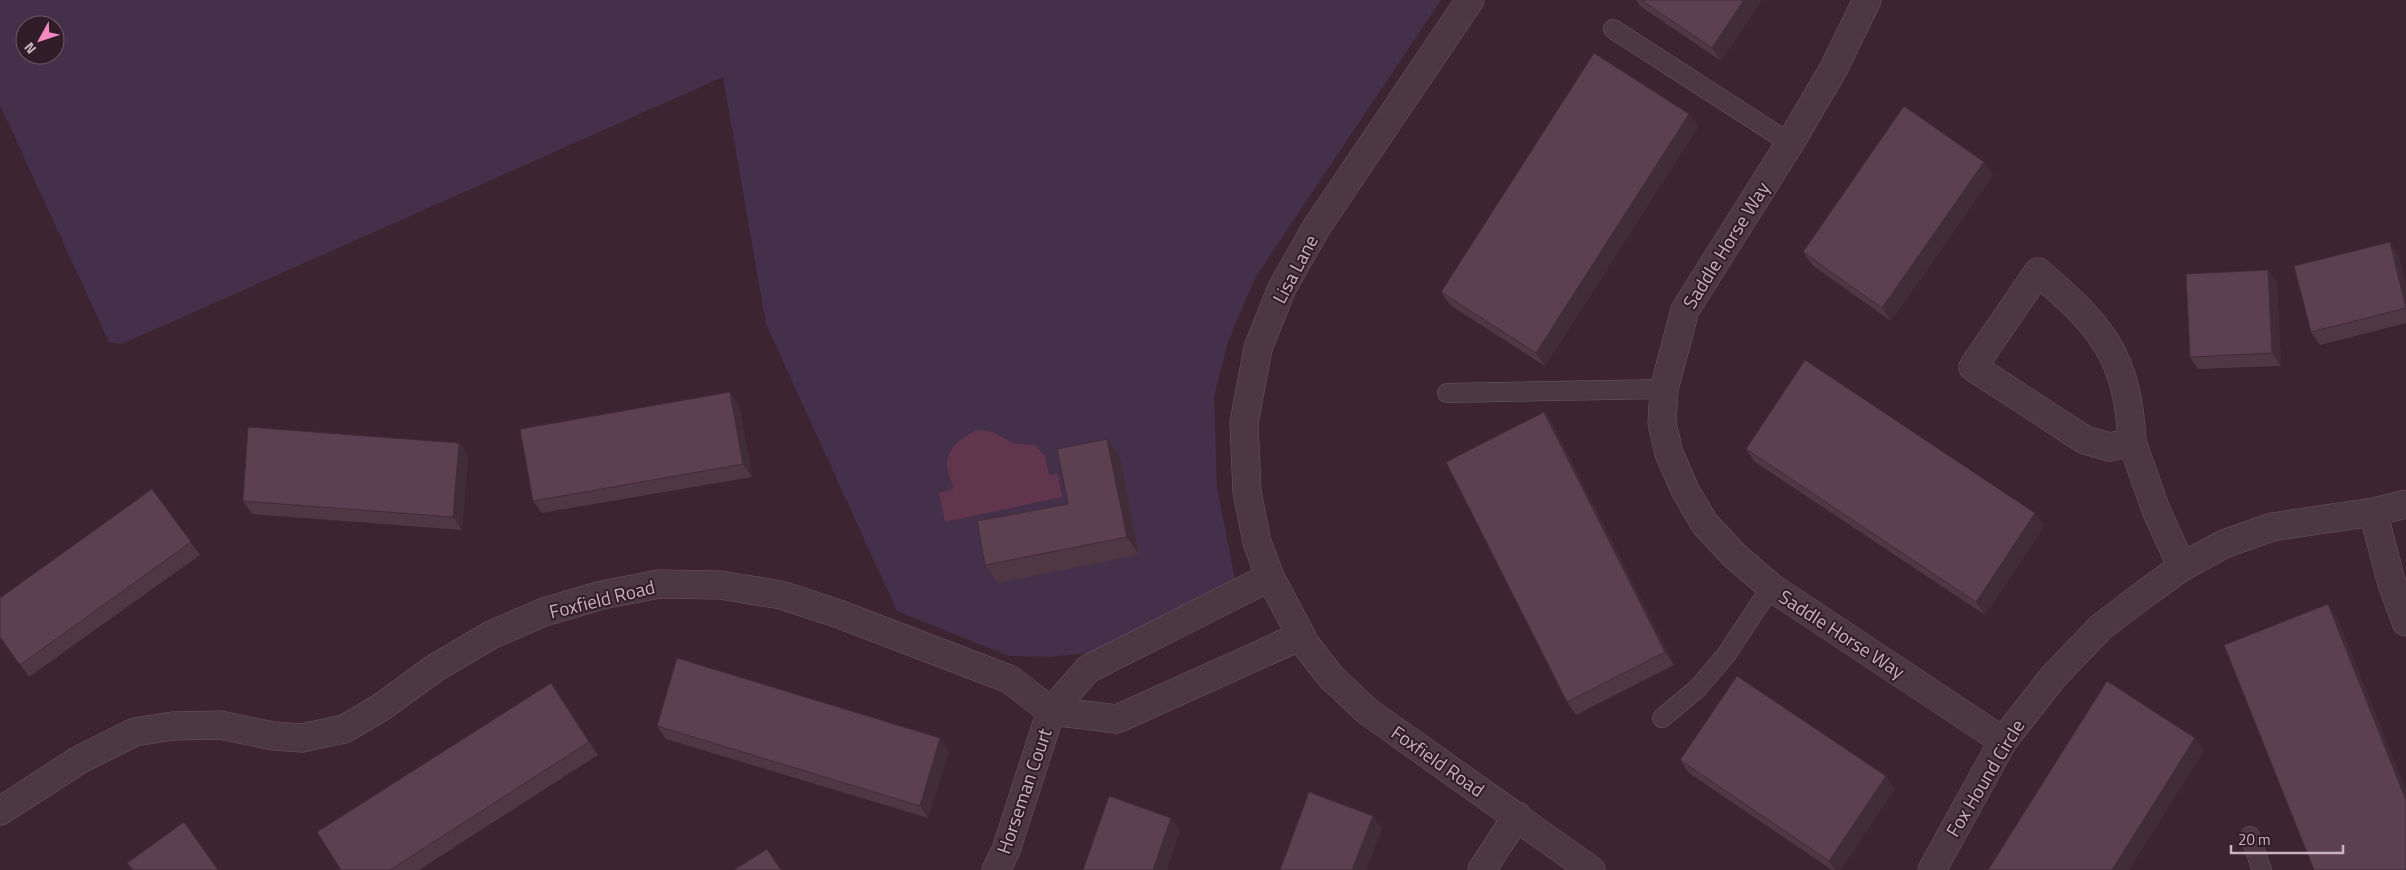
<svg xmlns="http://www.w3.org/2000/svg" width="2406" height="870" font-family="'Titillium Web',sans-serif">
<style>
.green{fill:#44304a;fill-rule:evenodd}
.water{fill:#61364d}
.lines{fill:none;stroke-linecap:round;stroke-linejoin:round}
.lane-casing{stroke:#6a5661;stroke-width:20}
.street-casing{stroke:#6a5661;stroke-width:29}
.lane{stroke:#4c3843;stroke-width:19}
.street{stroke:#4c3843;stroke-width:28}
.wall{fill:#4f3744}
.shaded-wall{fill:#402d37}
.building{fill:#5c404f;stroke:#402d37}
.labels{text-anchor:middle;stroke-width:4;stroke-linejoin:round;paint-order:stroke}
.street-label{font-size:19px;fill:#c8b3be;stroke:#311d28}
</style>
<rect width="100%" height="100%" fill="#3c2431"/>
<path class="green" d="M0 0H1441L1255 278 1228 342 1214 397 1217 487 1235 580 1129 637 1087 653 1050 657 1009 656 897 611 766 324 723 77 122 344 109 342 0 105ZM25 25H55V55H25Z"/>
<path class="water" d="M977 430 992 432 1015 444 1035 445 1045 456 1049 475 1058 474 1062 497 945 522 939 493 953 489C952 482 946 469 947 462 949 446 964 436 977 430Z"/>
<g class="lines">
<defs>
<g id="lane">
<path d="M1613 29 1790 143"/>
<path d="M1447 393 1664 389"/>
<path d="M1662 718 1698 688 1726 655 1771 587"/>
<path d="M2250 836 2262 870"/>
</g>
<g id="street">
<path d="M1470 0 1316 228 1282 288 1258 348 1244 423 1247 492 1257 542 1270 577 1306 645 1331 677 1367 711 1591 870"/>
<path d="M1867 0 1834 68 1790 143 1685 310 1664 389 1662 423 1669 453 1685 490 1705 524 1735 556 1771 587 2003 741"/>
<path d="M2132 442C2128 356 2101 325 2038 272L1973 367 2085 440 2110 447 2132 442 2156 510 2182 567"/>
<path d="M2373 512 2392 584 2406 622"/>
<path d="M0 811 79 760 135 732 172 726 220 725 273 736 302 738 344 729 380 708 435 668 491 635 544 612 602 595 659 584 720 585 781 595 839 614 1009 679 1051 711 1117 719 1301 636"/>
<path d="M996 870 1006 850 1051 711 1088 669 1270 577"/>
<path d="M1482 870 1517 816"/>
<path d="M1932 870 2003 741 2053 677 2101 627 2143 595 2182 567 2224 544 2272 527 2373 512 2406 504"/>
</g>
</defs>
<use href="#lane" class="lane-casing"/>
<use href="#street" class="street-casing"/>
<use href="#lane" class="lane"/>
<use href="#street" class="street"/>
</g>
<g class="wall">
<path d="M1636 0H1762L1721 61 1640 6Z"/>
<path d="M1689 114 1698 127 1545 366 1450 305 1441 292Z"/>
<path d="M1984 162 1993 175 1891 321 1812 265 1803 252Z"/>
<path d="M2398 255 2406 285V323L2320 345 2311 332Z"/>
<path d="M2268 270 2277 283 2281 366 2198 369 2190 357Z"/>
<path d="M730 392 739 405 752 477 542 513 533 501Z"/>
<path d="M1544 412 1553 425 1674 665 1576 715 1567 702Z"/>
<path d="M1107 439 1120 457 1139 555 998 583 985 565 1068 504Z"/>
<path d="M459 443 468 456 462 530 252 514 243 501Z"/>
<path d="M1746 449 2035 513 2044 526 1985 615 1755 462Z"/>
<path d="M152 489 200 555 29 677 0 637Z"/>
<path d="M551 683 598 755 419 870H341Z"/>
<path d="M657 726 940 738 949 751 928 818 666 739Z"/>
<path d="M1680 760 1895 789 1840 870H1832L1689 773Z"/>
</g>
<g class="shaded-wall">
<path d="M1744 0H1762L1721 61 1712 48Z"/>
<path d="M1689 114 1698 127 1545 366 1536 353Z"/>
<path d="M1984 162 1993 175 1891 321 1882 308Z"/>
<path d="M2390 242 2398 255 2406 285V307Z"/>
<path d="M2268 270 2277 283 2281 366 2272 353Z"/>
<path d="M730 392 739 405 752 477 743 464Z"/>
<path d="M1544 412 1553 425 1674 665 1665 652Z"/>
<path d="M1107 439 1120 457 1139 555 1127 537Z"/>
<path d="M459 443 468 456 462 530 453 517Z"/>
<path d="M2035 513 2044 526 1985 615 1976 602Z"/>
<path d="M2328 604 2337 617 2406 790V800Z"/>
<path d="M551 683 560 695 598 755 589 742Z"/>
<path d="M940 738 949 751 928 818 920 806Z"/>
<path d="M2195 738 2204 751 2129 870H2112Z"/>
<path d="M1886 776 1895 789 1840 870H1835L1829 861Z"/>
<path d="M1373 816 1382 829 1366 870H1352Z"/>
<path d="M1171 818 1180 831 1167 870H1153Z"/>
</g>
<g class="building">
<path d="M1641 0H1744L1712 48Z"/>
<path d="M1594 53 1689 114 1536 353 1441 292Z"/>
<path d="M1904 106 1984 162 1882 308 1803 252Z"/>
<path d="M2390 242 2406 308 2311 332 2294 266Z"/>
<path d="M2268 270 2272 353 2190 357 2186 274Z"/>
<path d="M1805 360 2035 513 1976 602 1746 449Z"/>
<path d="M730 392 743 464 533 501 520 429Z"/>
<path d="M1544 412 1665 652 1567 702 1446 462Z"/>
<path d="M248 427 459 443 453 517 243 501Z"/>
<path d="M1107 439 1127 537 985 565 977 521 1068 504 1057 449Z"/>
<path d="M152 489 191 542 20 665 0 637V598Z"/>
<path d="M2328 604 2406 800V870H2314L2224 645Z"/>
<path d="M677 658 940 738 920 806 657 726Z"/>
<path d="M1737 676 1886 776 1829 861 1680 760Z"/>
<path d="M2107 681 2195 738 2112 870H1988Z"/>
<path d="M551 683 589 742 390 870H341L317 832Z"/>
<path d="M1309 792 1373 816 1352 870H1280Z"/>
<path d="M1109 796 1171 818 1153 870H1083Z"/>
<path d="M184 822 218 870H133L127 863Z"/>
<path d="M767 849 781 870H734Z"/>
</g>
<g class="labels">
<g class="street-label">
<text transform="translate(1726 245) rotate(-58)" y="7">Saddle Horse Way</text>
<text transform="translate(1295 269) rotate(-62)" y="7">Lisa Lane</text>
<text transform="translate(602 599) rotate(-14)" y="7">Foxfield Road</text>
<text transform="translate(1842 634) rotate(33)" y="7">Saddle Horse Way</text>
<text transform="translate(1438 761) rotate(35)" y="7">Foxfield Road</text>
<text transform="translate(1985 778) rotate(-59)" y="7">Fox Hound Circle</text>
<text transform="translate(1024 791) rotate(-71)" y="7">Horseman Court</text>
</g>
</g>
<g transform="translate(40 40) rotate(230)"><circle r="24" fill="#311d28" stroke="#6d5964"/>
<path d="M0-4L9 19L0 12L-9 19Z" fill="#f58ac1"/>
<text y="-8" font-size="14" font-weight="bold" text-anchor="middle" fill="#c8b3be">N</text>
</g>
<path d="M2231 845v8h112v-8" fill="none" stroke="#c8b3be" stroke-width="2.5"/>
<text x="2238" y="845" font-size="15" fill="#c8b3be" stroke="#311d28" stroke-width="4" paint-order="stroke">20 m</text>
</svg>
